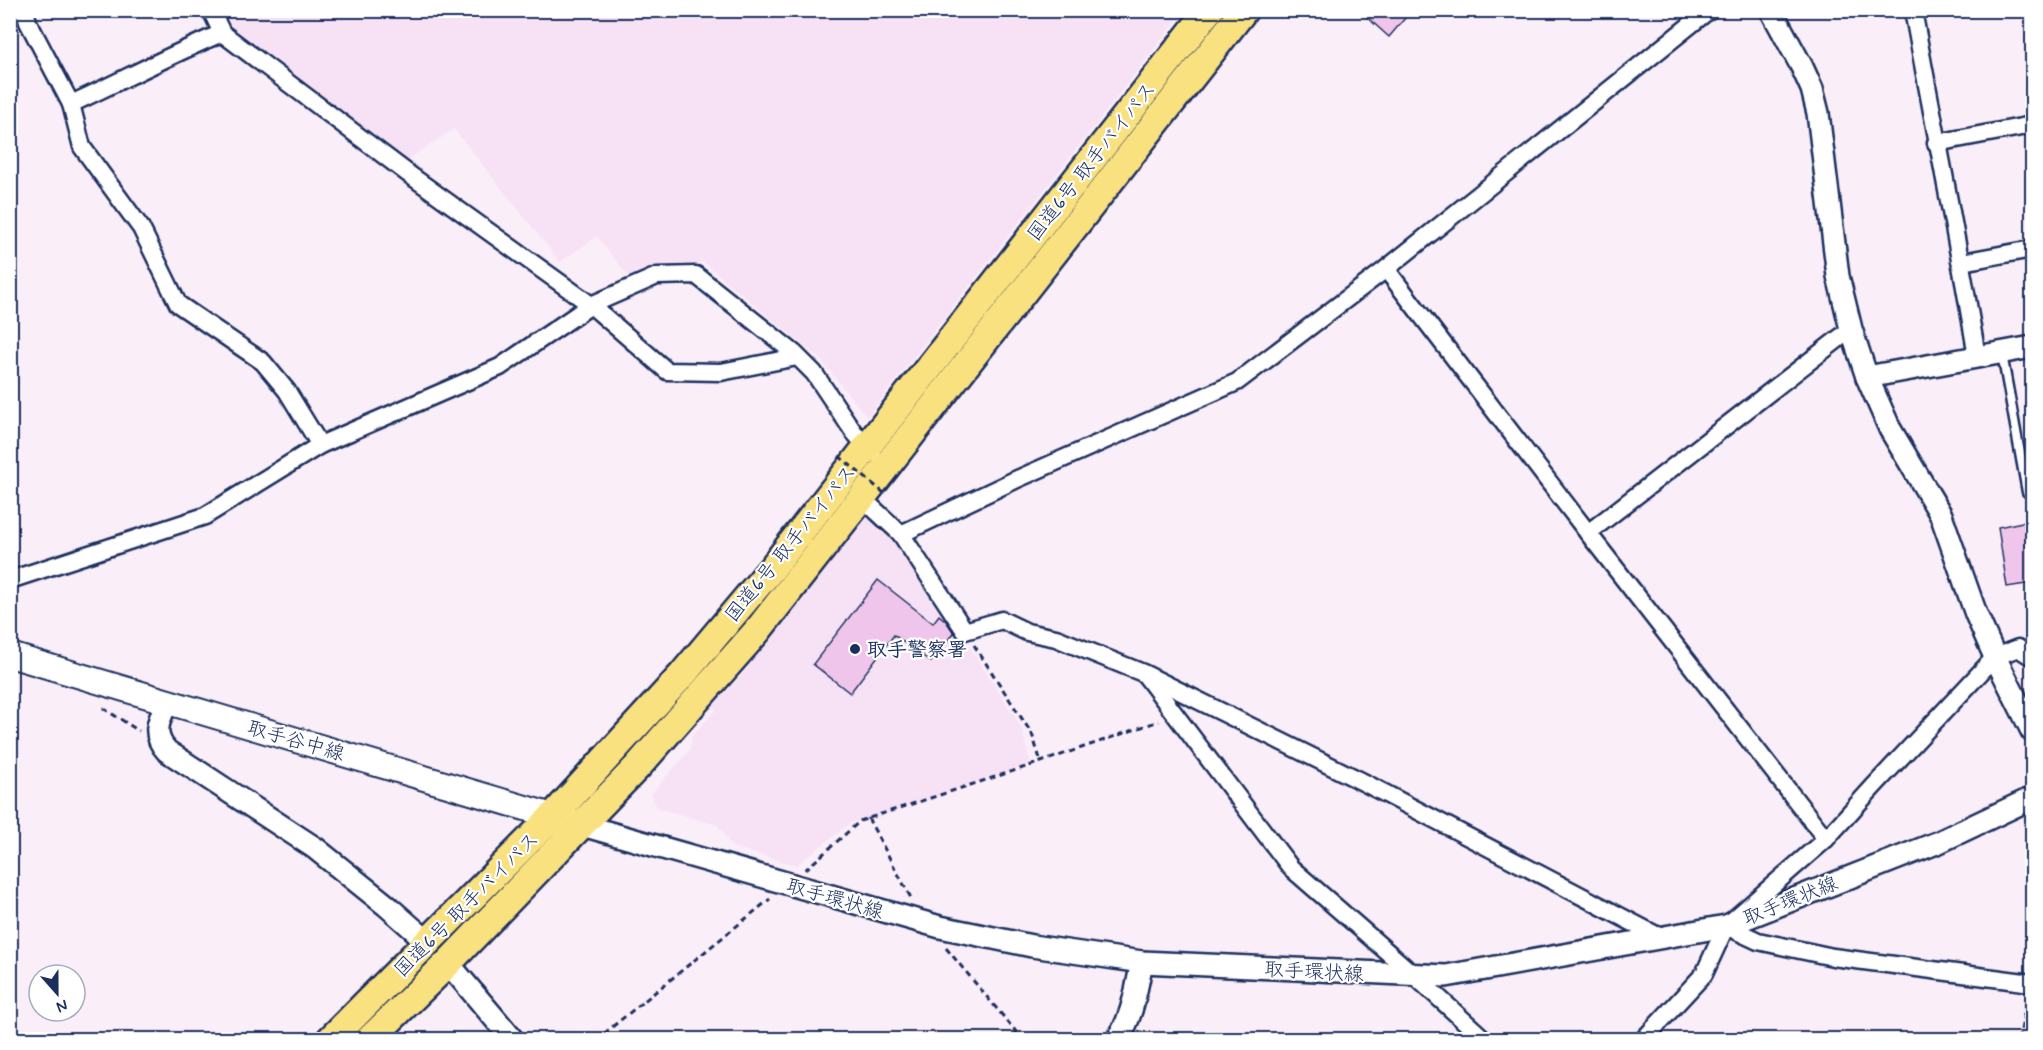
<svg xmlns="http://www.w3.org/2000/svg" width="2043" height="1050" font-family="Mynerve,'Klee One',sans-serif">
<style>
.built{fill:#f7e2f5}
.building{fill:#f0c5eb;stroke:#1b2f5e;stroke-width:1.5}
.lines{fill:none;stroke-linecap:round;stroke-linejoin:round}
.service-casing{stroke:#1b2f5e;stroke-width:13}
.minor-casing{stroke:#1b2f5e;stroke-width:21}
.tertiary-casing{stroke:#1b2f5e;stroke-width:26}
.secondary-casing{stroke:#1b2f5e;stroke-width:28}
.trunk-casing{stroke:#1b2f5e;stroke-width:32}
.path{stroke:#1b2f5e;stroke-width:3;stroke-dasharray:6 4.5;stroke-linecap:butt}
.service{stroke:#fff;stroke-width:8}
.minor{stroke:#fff;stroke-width:16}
.tertiary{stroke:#fff;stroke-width:21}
.secondary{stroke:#fff;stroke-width:24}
.trunk{stroke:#fae180;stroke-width:27}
.path-bridge{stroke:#1b2f5e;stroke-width:3;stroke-dasharray:6 4.5;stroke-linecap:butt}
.poi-dot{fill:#1b2f5e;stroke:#fff;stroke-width:2}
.labels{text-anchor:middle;stroke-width:4.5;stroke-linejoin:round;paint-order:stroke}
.street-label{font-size:20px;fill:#1b2f5e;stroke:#fff}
.poi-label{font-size:20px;font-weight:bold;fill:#1b2f5e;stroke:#fff;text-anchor:start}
</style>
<rect width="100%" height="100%" fill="#faeef9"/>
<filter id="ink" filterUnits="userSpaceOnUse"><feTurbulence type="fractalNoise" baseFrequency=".0167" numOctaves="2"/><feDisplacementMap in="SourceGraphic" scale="12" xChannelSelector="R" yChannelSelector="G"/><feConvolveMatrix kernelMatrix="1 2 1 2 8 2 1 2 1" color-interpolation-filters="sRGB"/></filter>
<g filter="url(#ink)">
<g class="built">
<path d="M224 11H1184L867 417 822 361 703 262 628 276 597 237 560 262 454 129 407 160 234 29Z"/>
<path d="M870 514 903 545 1021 726 1031 764 876 818 852 822 796 865 732 847 718 825 657 808 651 794 690 750 692 736 715 711 713 705 738 679Z"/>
</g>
<g class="building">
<path d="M1359 10H1412L1389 37Z"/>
<path d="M2032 520V583L2007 587 1998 527Z"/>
<path d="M878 580 933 623 939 615 946 621 954 633 931 662 894 635 850 693 813 664Z"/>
</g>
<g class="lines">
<defs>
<path id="service" d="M2002 354 2027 492"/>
<g id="minor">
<path d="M25 10 28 22 71 104"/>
<path d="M1913 10C1934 126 1958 241 1977 357"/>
<path d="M222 33C170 55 121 81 71 104L82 147 141 228 178 304 263 362 287 391 320 445"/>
<path d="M1936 143 2032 125"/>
<path d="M1962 262 2032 249"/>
<path d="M1386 269 1588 533 1826 839"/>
<path d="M797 357 721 372 667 371 591 305 657 276 696 275 794 353 814 373 853 431 872 453"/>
<path d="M861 497 901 534 965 631 1002 620 1027 632 1056 638 1143 673 1365 783 1660 937"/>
<path d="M1588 533 1851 329"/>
<path d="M901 534 1015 480 1237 382 1386 269 1709 10"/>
<path d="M10 580 205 516 320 445 500 367 591 305 410 175 222 33 211 10"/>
<path d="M1146 676 1291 868 1415 976 1485 1040"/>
<path d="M1726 926 1758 941 1833 957 2032 983"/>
<path d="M1643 1040 1704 974 1726 926 1826 839 1874 786 1995 657 2018 648 2032 657"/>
</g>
<g id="tertiary">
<path d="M1771 10 1802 67 1812 89 1818 113 1838 276 1851 329 1867 377 1890 429 1941 515 1976 614 1995 657 2032 731"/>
<path d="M1867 377 2032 347"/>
<path d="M167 702C159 720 151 734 167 751L315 848 386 905 428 942"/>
<path d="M582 825 940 927 1032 946 1142 962 1446 976 1726 926 1939 842 2032 798"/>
<path d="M448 963 513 1040"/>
<path d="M1117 1040C1133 1017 1136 989 1142 962"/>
</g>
<path id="secondary" d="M10 655 569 821"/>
<g id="trunk">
<path d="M330 1040 553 816 683 674 773 567 1209 10"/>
<path d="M369 1040 448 963 639 765 758 630 1244 10"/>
</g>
</defs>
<use href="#service" class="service-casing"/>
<use href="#minor" class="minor-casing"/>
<use href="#tertiary" class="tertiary-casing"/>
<use href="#secondary" class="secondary-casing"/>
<use href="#trunk" class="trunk-casing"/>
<g class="path">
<path d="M974 645 1032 734 1041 762"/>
<path d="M103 708 139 731"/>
<path d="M868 818 911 898"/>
<path d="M805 870 860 821 1041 762 1159 721"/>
<path d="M946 948 1023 1040"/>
<path d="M596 1040 770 899"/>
<path d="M2019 1040 2027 1000"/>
</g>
<use href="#service" class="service"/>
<use href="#minor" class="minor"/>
<use href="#tertiary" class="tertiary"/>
<use href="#secondary" class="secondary"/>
<use href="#trunk" class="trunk"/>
<path class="path-bridge" d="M839 456 884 493"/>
</g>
</g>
<circle class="poi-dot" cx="855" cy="649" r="6"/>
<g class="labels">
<g class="street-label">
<text transform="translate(1091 161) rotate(-52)" y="7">国道6号 取手バイパス</text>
<text transform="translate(790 543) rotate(-51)" y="7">国道6号 取手バイパス</text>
<text transform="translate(296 740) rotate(16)" y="7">取手谷中線</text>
<text transform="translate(835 898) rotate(16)" y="7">取手環状線</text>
<text transform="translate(1790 900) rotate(-22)" y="7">取手環状線</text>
<text transform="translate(466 904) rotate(-45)" y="7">国道6号 取手バイパス</text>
<text transform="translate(1314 971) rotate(3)" y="7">取手環状線</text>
</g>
<g class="poi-label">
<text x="867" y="656">取手警察署</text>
</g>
</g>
<rect width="2043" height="1050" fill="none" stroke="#fff" stroke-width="36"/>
<rect x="18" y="18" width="2007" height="1014" fill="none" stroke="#1b2f5e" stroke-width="2" filter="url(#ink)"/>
<g transform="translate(57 993) rotate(159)"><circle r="28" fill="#ffffff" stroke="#a4acbf" stroke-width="1.5"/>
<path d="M0-4.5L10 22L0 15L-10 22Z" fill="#1b2f5e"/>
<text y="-9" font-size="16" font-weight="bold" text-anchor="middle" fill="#1b2f5e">N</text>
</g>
</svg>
